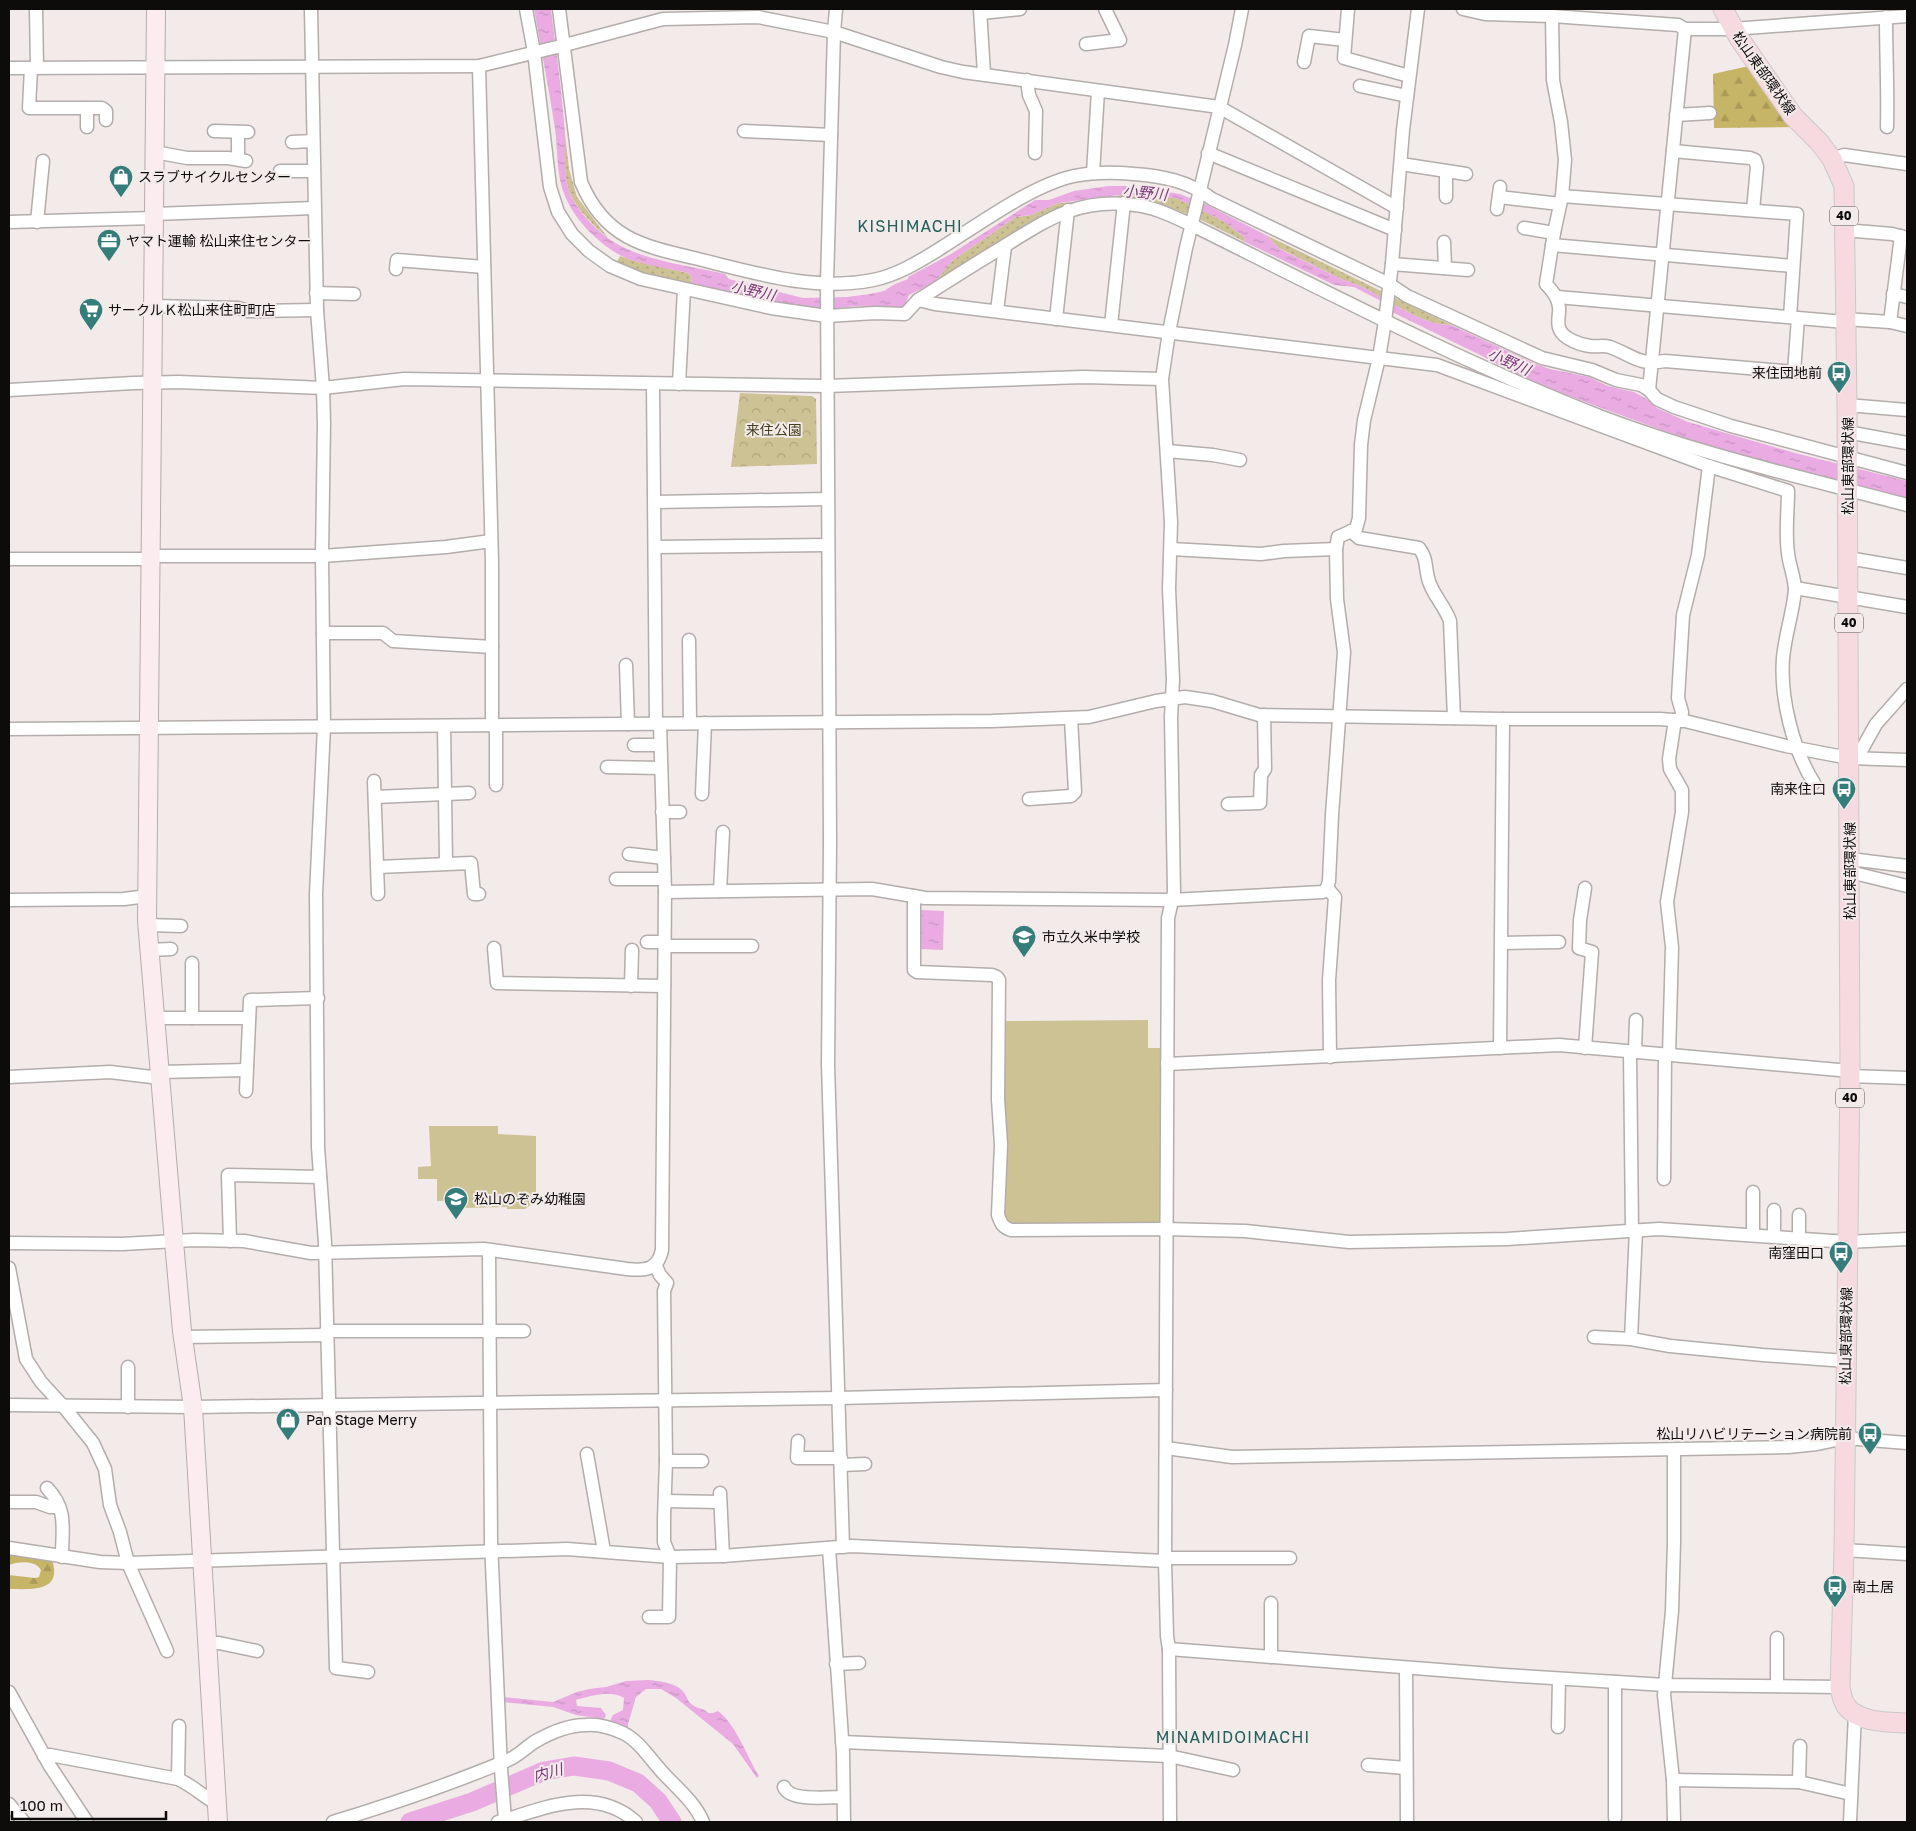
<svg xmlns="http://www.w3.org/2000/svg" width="1916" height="1831" font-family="'Golos Text','Noto Sans JP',sans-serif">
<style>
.grass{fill:url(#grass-dots)}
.forest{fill:url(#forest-firs)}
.park{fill:url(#park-crowns)}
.pitch{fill:#cdc294}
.water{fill:url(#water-ripples)}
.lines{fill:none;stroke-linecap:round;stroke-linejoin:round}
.river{stroke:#e9abe2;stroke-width:19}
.street-casing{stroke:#b3adab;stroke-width:15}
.secondary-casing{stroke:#b3adab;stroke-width:20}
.primary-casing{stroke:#cac9c9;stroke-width:21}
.street{stroke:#fff;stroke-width:12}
.secondary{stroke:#fbecf0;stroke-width:18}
.primary{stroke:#f7d9e0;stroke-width:19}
.labels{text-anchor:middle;stroke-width:4;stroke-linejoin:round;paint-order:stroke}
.shield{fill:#f2ebe9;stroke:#524e4e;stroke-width:1}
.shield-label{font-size:12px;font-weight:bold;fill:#0e0b0b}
.street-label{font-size:14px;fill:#0e0b0b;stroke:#f2ebe9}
.poi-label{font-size:14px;fill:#0e0b0b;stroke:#f2ebe9;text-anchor:start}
.park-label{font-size:14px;fill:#463e1c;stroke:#f2ebe9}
.water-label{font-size:15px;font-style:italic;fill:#7d3678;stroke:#f2ebe9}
.quarter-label{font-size:16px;letter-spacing:1px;fill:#255f5d;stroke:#f2ebe9}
</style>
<defs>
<pattern id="grass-dots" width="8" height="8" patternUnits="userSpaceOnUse" patternTransform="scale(1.25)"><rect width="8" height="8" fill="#cdc294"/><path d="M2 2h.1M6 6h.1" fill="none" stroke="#afa57e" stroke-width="1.8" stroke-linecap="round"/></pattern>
<pattern id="forest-firs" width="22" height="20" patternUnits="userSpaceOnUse" patternTransform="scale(1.25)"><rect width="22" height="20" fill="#c7b567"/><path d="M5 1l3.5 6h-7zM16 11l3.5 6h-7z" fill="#aa9a58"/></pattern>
<pattern id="park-crowns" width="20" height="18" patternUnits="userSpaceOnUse" patternTransform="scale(1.25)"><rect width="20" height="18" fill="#cdc294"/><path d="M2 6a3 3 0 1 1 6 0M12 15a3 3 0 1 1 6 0" fill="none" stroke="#afa57e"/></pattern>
<pattern id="water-ripples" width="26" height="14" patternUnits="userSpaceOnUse" patternTransform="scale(1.25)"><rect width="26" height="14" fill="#e9abe2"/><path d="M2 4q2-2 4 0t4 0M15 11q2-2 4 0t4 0" fill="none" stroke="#c792c1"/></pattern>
</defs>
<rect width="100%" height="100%" fill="#f2ebe9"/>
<g class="grass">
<path d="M565 135 569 169 577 197 608 238C590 222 569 203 566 178 564 164 565 149 565 135Z"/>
<path d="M1120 195 1176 198 1223 221 1244 237 1245 242C1204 221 1162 198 1115 197Z"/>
<path d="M1076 202 1040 216 934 283 953 260 1016 217 1031 215 1058 203Z"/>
<path d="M1266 235 1451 325C1416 326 1378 289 1343 280L1279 248Z"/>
<path d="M620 256 638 262 688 273 691 276 692 285 637 271 617 262Z"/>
</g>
<g class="forest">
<path d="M1749 66 1796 127 1714 128 1713 74Z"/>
<path d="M9 1552 52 1560C63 1593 30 1589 9 1589V1575L35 1578 39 1577 41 1570C36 1560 18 1561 9 1565Z"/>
</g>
<path class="park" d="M740 393 812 396 816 399 817 464 731 467Z"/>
<g class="pitch">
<path d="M1148 1020V1048H1161L1162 1219 1154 1225 1015 1227 1003 1219 1002 1021Z"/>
<path d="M429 1126H498V1134L536 1136V1201L525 1209H507V1207L459 1208V1200L437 1201V1179H418V1167L431 1166Z"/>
</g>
<g class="water">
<path d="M534 9H551C556 50 562 92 565 133 566 152 563 172 569 190 576 211 599 234 619 245 651 262 691 266 725 274L729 279 803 298 847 297 870 294 884 291 895 284 908 279V277L951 254 1035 200H1049L1074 191 1109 186H1130L1180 194 1205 204 1266 235 1280 249 1343 280C1378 289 1416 326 1451 325L1536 364 1550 369 1589 377 1608 386 1634 392 1645 398 1657 408 1688 422 1795 453 1907 481V498L1702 445 1531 382 1484 357 1394 313 1379 300 1354 287 1334 285 1245 242 1244 237 1223 221 1176 198 1120 195 1058 203 1031 215 1016 217 953 260 934 283 909 295 904 307C894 311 881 306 870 306 849 305 829 311 809 309 770 305 730 293 692 285L691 276 688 273C668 268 634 264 618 254 596 241 575 220 565 196 556 176 558 150 555 129 549 89 541 49 534 9Z"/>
<path d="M921 910 944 911 943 950 920 949Z"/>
<path d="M649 1680C659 1681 679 1683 685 1694 688 1699 688 1703 694 1706 699 1709 704 1708 708 1713H713L718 1711C736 1724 747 1757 759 1776L757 1778 733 1744 676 1698 661 1689H646L636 1697 628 1724V1729L611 1722V1719L613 1715 623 1710 624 1698C610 1689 589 1697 576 1700L577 1706 601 1708 606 1715 604 1719 576 1715 553 1707 503 1702V1697L553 1702 577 1692 589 1689 606 1687 626 1681Z"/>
</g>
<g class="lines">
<path class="river" d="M410 1822 472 1802 544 1771 574 1766 609 1771 638 1783 658 1801 672 1822"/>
<defs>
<g id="street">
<path d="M36 9 37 68"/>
<path d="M311 9 317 310 323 388 324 423 322 556 324 727 316 894 318 1147 325 1243 336 1668 368 1672"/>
<path d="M526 9 534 52 550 187 558 212 572 234 589 251 610 266 641 279 771 308 827 316 875 313 905 314 918 300C945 283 971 266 998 250 1045 221 1077 197 1135 205 1155 207 1174 217 1192 225 1327 292 1461 362 1602 417 1702 455 1805 478 1907 505"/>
<path d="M559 9 581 182C604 237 641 246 694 258 752 272 813 292 873 280 898 275 920 261 941 248 978 225 1032 185 1074 176 1094 172 1113 172 1134 174 1162 176 1189 181 1212 199L1389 284 1407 296 1542 358 1592 370 1616 380 1641 385 1649 390 1657 399 1674 407 1731 426 1907 473"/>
<path d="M836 9 834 32 827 282 830 841 828 1065 843 1547"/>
<path d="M980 9 984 74"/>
<path d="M1348 9 1344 58 1409 76"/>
<path d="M1463 9 1485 14 1552 16 1678 25 1685 29H1733L1907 16"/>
<path d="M981 13 1020 9"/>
<path d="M1552 16 1553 80 1561 122 1565 160 1562 196 1554 233 1546 284C1552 291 1558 297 1559 307 1560 314 1556 323 1560 330 1564 339 1581 345 1590 346 1597 347 1603 345 1610 347 1632 355 1639 366 1665 361L1794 372 1798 318"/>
<path d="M1886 17C1886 54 1888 91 1887 127"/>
<path d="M1086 44 1120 40 1105 9"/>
<path d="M1304 62 1309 36 1345 40"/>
<path d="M479 66 492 562V726"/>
<path d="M9 68 479 66 561 46 663 19 758 17 834 32 941 67 963 72 1219 107 1397 208"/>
<path d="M31 68 29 108H102L106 111V120"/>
<path d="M1027 80 1029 95 1036 111 1035 153"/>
<path d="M1360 86 1407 96"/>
<path d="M87 109V127"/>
<path d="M1676 115 1710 113"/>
<path d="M214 131 248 132"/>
<path d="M744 131 831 135"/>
<path d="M238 132V159"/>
<path d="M292 142 313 141"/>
<path d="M1673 151 1750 158 1755 160 1757 167 1753 210"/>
<path d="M155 152 187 158H228L246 161"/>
<path d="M1208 153 1395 230"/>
<path d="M1832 159 1844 155 1907 164"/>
<path d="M1401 164 1466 174"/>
<path d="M280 171H314"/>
<path d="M1093 173 1098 91"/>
<path d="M1562 196 1797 214 1790 317"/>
<path d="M1446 197V171"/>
<path d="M1499 197 1560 204"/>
<path d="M1497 209 1500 187"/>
<path d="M154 214 314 208"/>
<path d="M9 222 154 218"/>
<path d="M37 222 43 161"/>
<path d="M1524 228 1554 233"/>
<path d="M1844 230 1892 234 1907 238"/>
<path d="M1444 242 1445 268"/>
<path d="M1552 245 1793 266"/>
<path d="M1392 264 1468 270"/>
<path d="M396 269 397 260 484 267"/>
<path d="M316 293 354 294"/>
<path d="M1893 294 1907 297"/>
<path d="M1557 297 1845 322"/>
<path d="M918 300 935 304 1437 365 1709 466 1788 491C1788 511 1785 533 1788 553 1789 565 1795 578 1795 590 1793 613 1785 635 1783 658 1780 698 1793 750 1814 783"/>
<path d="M153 306 238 308 248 311 317 310"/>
<path d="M997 311 1005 246"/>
<path d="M1056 319 1068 210"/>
<path d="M1845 319 1890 322 1907 326"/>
<path d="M1890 322 1901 236"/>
<path d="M1111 325 1124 203"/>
<path d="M653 384 656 724"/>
<path d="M679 384 684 289"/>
<path d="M9 390 134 383 179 382 323 388 404 379 826 386 1083 377 1162 379"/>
<path d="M1649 390 1685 29"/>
<path d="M1847 405 1907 410"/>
<path d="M1847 432 1907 443"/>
<path d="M1167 451 1213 455 1240 460"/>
<path d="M655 502 827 499"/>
<path d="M1351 531 1359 538 1419 548C1427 558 1425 566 1428 578 1431 593 1445 606 1450 621L1454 718"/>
<path d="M655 547 827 545"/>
<path d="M1171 549 1261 554 1284 551 1336 549"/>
<path d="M150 556H322L446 547 491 541"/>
<path d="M1848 558 1907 568"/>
<path d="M9 559H150"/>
<path d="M1795 588 1907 607"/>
<path d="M323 633H383L393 641 492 647"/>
<path d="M689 640 690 723"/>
<path d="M626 665 628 724"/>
<path d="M1681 721 1682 712 1678 698 1683 615 1698 555 1709 466"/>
<path d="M660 724 665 892 872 889 925 898 1171 900 1323 892 1327 888 1329 881 1332 815 1344 652 1337 599 1336 549 1338 537 1356 529 1359 518 1361 445 1364 420 1379 358 1385 321 1392 264 1403 130 1418 9"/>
<path d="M444 726 446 863"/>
<path d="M496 726V785"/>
<path d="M9 729 992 721 1089 717 1156 701 1185 697 1212 701 1259 715 1503 719H1660L1685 721 1786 746 1849 758 1907 760"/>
<path d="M634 745H660"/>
<path d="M1857 758 1876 724 1907 689"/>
<path d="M607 767 661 768"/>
<path d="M374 781 378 894"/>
<path d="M702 794 705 723"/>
<path d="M375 797 469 793"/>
<path d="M1029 799 1071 796 1075 792 1071 718"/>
<path d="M1228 804 1260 803 1261 775 1265 769 1264 715"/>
<path d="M662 812H680"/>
<path d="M629 854 664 858"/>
<path d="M1850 859 1907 866"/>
<path d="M378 867 471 863 474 894H479"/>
<path d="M1850 872 1907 886"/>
<path d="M616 879H664"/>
<path d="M1327 888 1335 897 1329 980 1330 1057"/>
<path d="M720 891 723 832"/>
<path d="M914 896V970L917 972 992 975 997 977 999 980 998 1099 1001 1145 998 1215C1001 1223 1002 1227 1011 1230L1165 1229 1245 1231 1349 1242 1507 1239 1659 1229 1847 1242 1907 1239"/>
<path d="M9 900 124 899 147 896"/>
<path d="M147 925 181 926"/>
<path d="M647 942H664"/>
<path d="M1502 943 1559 942"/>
<path d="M664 946H752"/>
<path d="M494 948 497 983 664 986"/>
<path d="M150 950 171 949"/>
<path d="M192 963V1018"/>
<path d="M631 986 632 950"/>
<path d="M155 1018H249"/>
<path d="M1500 1048 1503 719"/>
<path d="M1585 1048 1592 952 1579 948 1580 920 1585 888"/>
<path d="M1630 1052 1632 1230"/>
<path d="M1635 1052 1636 1020"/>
<path d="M1669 1055 1672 947 1667 902 1682 812V790L1670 769 1669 759 1675 720"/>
<path d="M1167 1064 1559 1045 1850 1071"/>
<path d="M160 1072 246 1070"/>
<path d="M1850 1076 1907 1078"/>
<path d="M9 1077 110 1072 160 1078"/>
<path d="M246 1091 250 1000 318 998"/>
<path d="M1664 1179 1665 1055"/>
<path d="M1753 1192V1235"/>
<path d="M1774 1210V1236"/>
<path d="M1799 1215V1238"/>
<path d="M230 1241 228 1175 320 1177"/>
<path d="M9 1243 122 1244 194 1240 244 1241 311 1253 484 1249 627 1269C645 1271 658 1270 662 1250L665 892"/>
<path d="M489 1250 491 1542 501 1769 505 1820 498 1822"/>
<path d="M9 1268 26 1359 41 1382 64 1407 93 1443 105 1469 110 1505 120 1532 128 1563 167 1651"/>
<path d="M326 1331H524"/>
<path d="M183 1337 327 1335"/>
<path d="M1594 1337 1631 1339 1670 1346 1763 1355 1846 1361"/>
<path d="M1631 1339 1636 1230"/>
<path d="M128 1367V1407"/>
<path d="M9 1405 193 1407 839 1398 1166 1390"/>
<path d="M798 1441 797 1458H841"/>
<path d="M1166 1448 1232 1457 1788 1447 1817 1444 1845 1438 1907 1443"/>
<path d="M1674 1450V1542L1672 1611 1664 1695 1673 1780 1674 1822"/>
<path d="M587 1454 604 1551"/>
<path d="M666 1461H702"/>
<path d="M841 1465 865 1464"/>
<path d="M47 1488C68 1510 62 1528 62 1557"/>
<path d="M720 1493 723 1556"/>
<path d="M665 1501 720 1502"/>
<path d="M9 1502H36L50 1507H59"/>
<path d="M9 1548 100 1562 128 1563 567 1549 670 1557 723 1556 852 1546 1165 1561"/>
<path d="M829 1548 843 1753 844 1822"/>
<path d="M1844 1550 1907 1554"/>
<path d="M1165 1558H1290"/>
<path d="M1271 1603V1657"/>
<path d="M649 1617H669L670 1557 664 1542V1518L666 1461 664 1291 667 1283 660 1275 655 1264"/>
<path d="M207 1643H219L257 1651"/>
<path d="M1169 1649 1504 1675 1665 1685 1840 1687"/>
<path d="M836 1664 859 1663"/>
<path d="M1406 1668 1407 1822"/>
<path d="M1615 1682V1818"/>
<path d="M1777 1686V1638"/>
<path d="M9 1692 50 1766 87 1822"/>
<path d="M1558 1727 1559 1679"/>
<path d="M842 1742 1169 1756 1233 1770"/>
<path d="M44 1756 50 1755 178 1779C193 1786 203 1796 217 1804"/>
<path d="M1368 1765 1406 1768"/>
<path d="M178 1779 179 1726"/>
<path d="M1673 1780 1799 1782 1851 1794"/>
<path d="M1799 1782 1800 1746"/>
<path d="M784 1787C790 1802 829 1797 843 1797"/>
<path d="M9 1804 24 1822"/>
<path d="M505 1820C548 1806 597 1787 636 1822"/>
<path d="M333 1822C392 1804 451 1784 508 1760 518 1756 526 1747 536 1741 550 1733 569 1725 586 1725 597 1724 612 1728 623 1733 640 1741 652 1762 665 1775 679 1790 695 1803 703 1822"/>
<path d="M1170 1822 1169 1649 1167 1636 1165 1561 1168 918 1174 892 1171 717 1173 680 1169 589 1171 522 1162 379 1169 332 1186 248 1235 45 1242 9"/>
<path d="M1850 1822 1855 1714"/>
</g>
<path id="secondary" d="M156 9 147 921 174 1242 182 1331 193 1407 218 1822"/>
<path id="primary" d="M1723 9 1739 38 1793 116 1820 143 1832 159 1844 186 1847 405 1850 1076 1844 1550 1840 1687C1841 1693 1843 1701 1846 1706 1859 1723 1888 1722 1907 1723"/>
</defs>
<use href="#street" class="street-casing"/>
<use href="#secondary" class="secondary-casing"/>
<use href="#primary" class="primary-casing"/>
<use href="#street" class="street"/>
<use href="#secondary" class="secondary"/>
<use href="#primary" class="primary"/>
</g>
<defs>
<symbol id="shop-pin" viewBox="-11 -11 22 30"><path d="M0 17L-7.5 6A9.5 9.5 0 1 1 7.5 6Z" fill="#357d7b" stroke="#f2ebe9"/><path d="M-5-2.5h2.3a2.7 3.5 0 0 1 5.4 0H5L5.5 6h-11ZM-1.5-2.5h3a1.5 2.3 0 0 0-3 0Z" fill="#fff"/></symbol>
<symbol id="office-pin" viewBox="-11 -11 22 30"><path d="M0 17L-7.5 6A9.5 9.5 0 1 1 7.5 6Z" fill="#357d7b" stroke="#f2ebe9"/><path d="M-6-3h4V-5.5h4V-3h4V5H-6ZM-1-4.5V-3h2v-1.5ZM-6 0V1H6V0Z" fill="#fff"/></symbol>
<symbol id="supermarket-pin" viewBox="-11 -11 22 30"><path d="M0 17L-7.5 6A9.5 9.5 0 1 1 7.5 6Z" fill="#357d7b" stroke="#f2ebe9"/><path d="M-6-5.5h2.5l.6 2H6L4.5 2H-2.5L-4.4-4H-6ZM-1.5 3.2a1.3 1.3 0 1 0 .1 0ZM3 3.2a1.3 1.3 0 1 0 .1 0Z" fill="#fff"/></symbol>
<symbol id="bus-pin" viewBox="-11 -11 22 30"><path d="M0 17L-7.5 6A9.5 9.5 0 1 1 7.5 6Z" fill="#357d7b" stroke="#f2ebe9"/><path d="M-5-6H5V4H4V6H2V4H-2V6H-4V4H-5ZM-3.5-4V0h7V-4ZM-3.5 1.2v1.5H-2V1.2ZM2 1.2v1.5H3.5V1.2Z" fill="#fff"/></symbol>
<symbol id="school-pin" viewBox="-11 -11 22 30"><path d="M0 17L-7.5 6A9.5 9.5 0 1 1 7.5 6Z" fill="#357d7b" stroke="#f2ebe9"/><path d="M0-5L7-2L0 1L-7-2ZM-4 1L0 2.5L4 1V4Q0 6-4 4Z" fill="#fff"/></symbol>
</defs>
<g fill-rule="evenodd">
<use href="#shop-pin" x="107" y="163" width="28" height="38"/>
<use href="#office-pin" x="95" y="227" width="28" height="38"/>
<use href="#supermarket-pin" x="77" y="296" width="28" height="38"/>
<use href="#bus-pin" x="1825" y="359" width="28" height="38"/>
<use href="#bus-pin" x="1830" y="775" width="28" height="38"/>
<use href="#school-pin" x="1010" y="923" width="28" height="38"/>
<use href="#school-pin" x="442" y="1185" width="28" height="38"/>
<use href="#bus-pin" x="1827" y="1239" width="28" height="38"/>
<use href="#shop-pin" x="274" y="1406" width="28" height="38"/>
<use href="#bus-pin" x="1856" y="1420" width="28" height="38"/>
<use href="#bus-pin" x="1821" y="1573" width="28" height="38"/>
</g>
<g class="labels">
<g class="shield">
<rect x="1830" y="206.5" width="28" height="19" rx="4"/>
<rect x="1835" y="613.5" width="28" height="19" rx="4"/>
<rect x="1836" y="1088.5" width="28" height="19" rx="4"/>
</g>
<g class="shield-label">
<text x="1844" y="220">40</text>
<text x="1849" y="627">40</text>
<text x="1850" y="1102">40</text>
</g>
<g class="street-label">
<text transform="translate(1764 73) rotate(55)" y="5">松山東部環状線</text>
<text transform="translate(1848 466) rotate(-90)" y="5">松山東部環状線</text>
<text transform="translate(1850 871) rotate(-90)" y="5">松山東部環状線</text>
<text transform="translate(1846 1336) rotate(-89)" y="5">松山東部環状線</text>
</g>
<g class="poi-label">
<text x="138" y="182">スラブサイクルセンター</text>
<text x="126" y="246">ヤマト運輸 松山来住センター</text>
<text x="108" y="315">サークルＫ松山来住町町店</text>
<text x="1822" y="378" text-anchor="end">来住団地前</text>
<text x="1826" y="794" text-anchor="end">南来住口</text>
<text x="1042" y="942">市立久米中学校</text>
<text x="474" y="1204">松山のぞみ幼稚園</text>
<text x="1824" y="1258" text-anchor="end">南窪田口</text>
<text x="306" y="1425">Pan Stage Merry</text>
<text x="1852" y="1439" text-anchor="end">松山リハビリテーション病院前</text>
<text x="1852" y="1592">南土居</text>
</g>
<g class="park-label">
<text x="774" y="435">来住公園</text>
</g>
<g class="water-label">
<text transform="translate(1145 193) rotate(5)" y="5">小野川</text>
<text transform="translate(753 291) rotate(13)" y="5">小野川</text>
<text transform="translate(1509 362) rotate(24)" y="5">小野川</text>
<text transform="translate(548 1773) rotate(-15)" y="5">内川</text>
</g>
<g class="quarter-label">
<text x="910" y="232">KISHIMACHI</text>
<text x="1233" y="1743">MINAMIDOIMACHI</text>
</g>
</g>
<rect width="1916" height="1831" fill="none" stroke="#0e0b0b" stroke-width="20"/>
<path d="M12 1811v8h154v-8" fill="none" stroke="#0e0b0b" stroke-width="2.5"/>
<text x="20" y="1811" font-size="15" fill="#0e0b0b" stroke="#f2ebe9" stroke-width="4" paint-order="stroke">100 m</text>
</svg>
